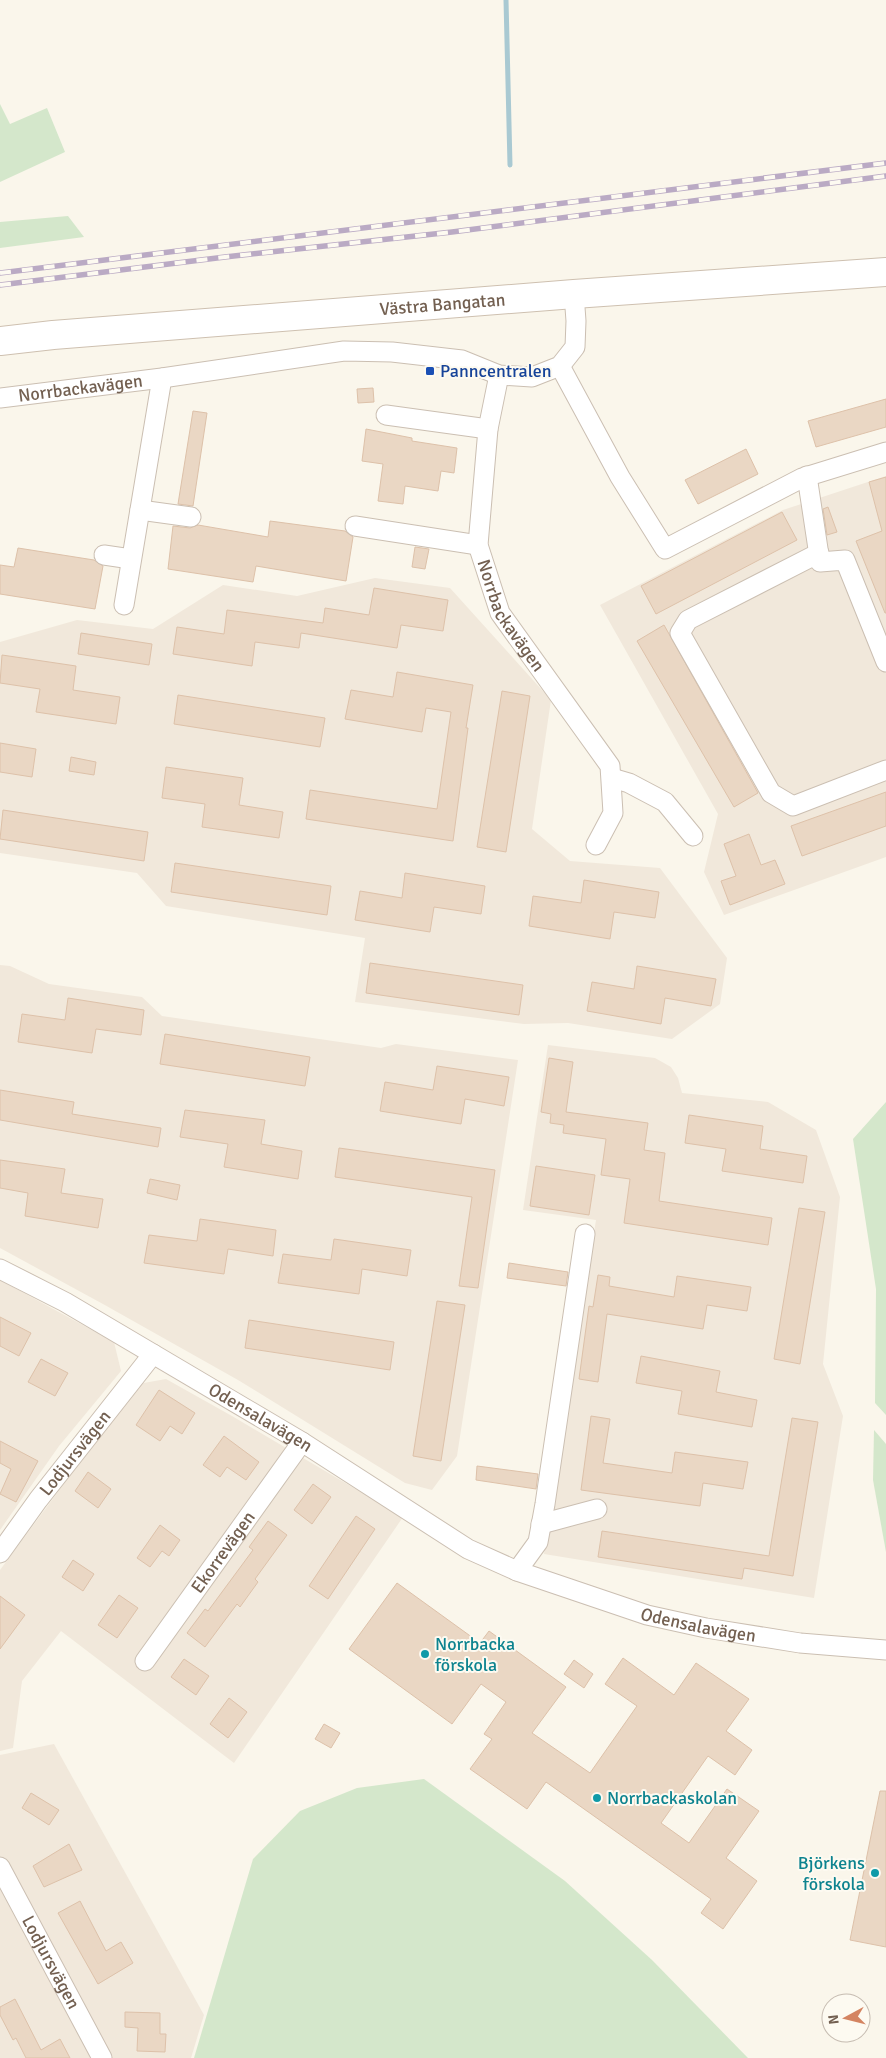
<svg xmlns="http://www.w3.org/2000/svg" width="886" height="2058" font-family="Signika,sans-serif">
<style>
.residential{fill:#f1e8db}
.green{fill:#d4e7cb}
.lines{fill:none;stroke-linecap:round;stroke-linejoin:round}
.stream{stroke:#a9c9d2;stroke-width:5}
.building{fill:#ead7c4;stroke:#ddc1a9}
.street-casing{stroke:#cbbfb2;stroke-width:21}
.secondary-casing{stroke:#cec0b0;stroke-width:30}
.street{stroke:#fff;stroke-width:19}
.secondary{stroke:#fff;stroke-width:28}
.rail-casing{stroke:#baaac4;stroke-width:5.5}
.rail{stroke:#fdfaf1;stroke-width:4;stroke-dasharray:11;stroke-linecap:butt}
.transit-dot{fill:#1a4fb4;stroke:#fdfaf1;stroke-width:2}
.culture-dot{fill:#0f9aa8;stroke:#fdfaf1;stroke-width:2}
.labels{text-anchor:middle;stroke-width:4;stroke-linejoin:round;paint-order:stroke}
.street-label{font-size:18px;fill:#736051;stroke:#fdfaf1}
.transit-label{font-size:18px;fill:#164399;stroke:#fdfaf1;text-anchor:start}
.culture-label{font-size:18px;fill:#0d838f;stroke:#fdfaf1;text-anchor:start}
</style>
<rect width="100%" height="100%" fill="#faf6eb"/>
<g class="residential">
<path d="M886 476V857L724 915 704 872 718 814 600 605 783 510Z"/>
<path d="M375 578 450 588 551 700 532 829 570 861 660 868 727 958 720 1004 672 1039 568 1023 524 1024 355 1002 365 938 166 906 137 873 0 853V642L77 620 153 629 223 585 297 596Z"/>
<path d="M0 965 10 966 49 984 142 997 162 1016 381 1048 396 1044 518 1060 457 1456 432 1490 405 1483 238 1380 103 1304 0 1248Z"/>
<path d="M548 1045 655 1058 671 1067 678 1078 682 1093 768 1102 816 1130 840 1197 823 1364 843 1416 814 1598 544 1554 596 1220 523 1210Z"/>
<path d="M0 1280 114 1342 121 1371 59 1446 0 1530Z"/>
<path d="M166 1379 232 1416 403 1517 234 1763 61 1631 22 1681 13 1748 0 1751V1570L138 1384Z"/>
<path d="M54 1744 204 2015 191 2058H0V1755Z"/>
</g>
<g class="green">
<path d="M0 104 10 124 47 108 65 152 0 182Z"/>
<path d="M68 216 84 237 0 248V222Z"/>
<path d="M886 1102V1415L875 1403 876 1289 853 1139Z"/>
<path d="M874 1430 886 1444V1552L873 1480Z"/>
<path d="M424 1779 565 1881 652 1960 748 2058H194L253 1859 300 1811 357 1788Z"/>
</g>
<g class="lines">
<path class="stream" d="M506 0 510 165"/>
</g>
<g class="building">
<path d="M373 388 374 402 358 403 357 389Z"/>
<path d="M886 399V427L816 447 808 421Z"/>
<path d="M193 411 207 413 193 506 178 504Z"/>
<path d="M366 429 412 438V441L457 448 454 473 441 471 438 491 405 486 403 504 378 501 383 464 362 461Z"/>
<path d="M746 449 758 474 698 504 685 480Z"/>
<path d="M886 477V613H885L856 541 882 531 869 482Z"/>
<path d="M828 507 837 532 827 535 823 509Z"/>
<path d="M782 512 797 540 656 614 641 586Z"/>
<path d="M270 521 345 531 353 537 346 581 256 566 253 582 168 569 173 526 190 528 198 525 268 537Z"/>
<path d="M415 547 429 549 425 569 412 567Z"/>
<path d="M18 548 94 560 103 566 95 609 0 594V565L14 567Z"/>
<path d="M374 588 448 600 443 631 401 625 397 648 301 633 299 648 255 642 252 666 173 654 177 627 224 634 227 610 323 623 325 608 369 615Z"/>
<path d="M664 625 758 793 734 807 637 641Z"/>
<path d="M81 633 152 644 149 665 78 654Z"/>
<path d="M2 655 76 666 73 690 120 697 116 724 36 712 40 689 0 683Z"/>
<path d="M397 672 473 685 466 728H468L453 841 306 819 310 790 437 809 451 712 426 708 422 732 345 719 351 690 393 697Z"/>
<path d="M502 691 530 696 506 852 477 847Z"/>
<path d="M178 695 325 718 320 747 174 724Z"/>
<path d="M0 743 36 749 32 777 0 772Z"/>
<path d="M71 757 96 762 94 775 69 771Z"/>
<path d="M166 767 243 778 239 805 283 812 279 838 202 827 205 804 162 798Z"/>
<path d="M886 792V826L802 856 791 826Z"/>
<path d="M3 810 148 832 144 861 0 839Z"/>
<path d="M749 834 761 865 775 860 785 884 730 905 721 881 736 876 724 844Z"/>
<path d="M175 863 331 886 327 915 171 892Z"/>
<path d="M405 873 485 886 481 914 434 907 430 932 355 920 360 891 402 898Z"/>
<path d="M584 880 659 892 655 918 614 912 610 939 529 926 533 896 581 903Z"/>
<path d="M370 963 523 985 519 1015 366 993Z"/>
<path d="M637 966 716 979 711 1006 665 998 661 1024 587 1011 592 982 634 989Z"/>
<path d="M68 998 144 1010 141 1035 96 1029 92 1053 18 1042 22 1014 65 1020Z"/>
<path d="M165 1034 310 1057 305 1086 160 1064Z"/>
<path d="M549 1058 573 1062 566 1112 648 1123 644 1150 665 1153 659 1201 772 1218 768 1245 624 1223 630 1179 601 1175 606 1139 563 1133 564 1125 550 1123 551 1114 541 1112Z"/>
<path d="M437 1066 509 1077 504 1106 465 1099 461 1124 380 1111 385 1082 433 1090Z"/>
<path d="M0 1090 74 1102 72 1114 161 1128 158 1147 0 1120Z"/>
<path d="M185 1110 265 1120 261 1144 302 1151 298 1179 224 1167 228 1144 180 1137Z"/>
<path d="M689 1115 763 1126 760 1149 807 1156 803 1183 722 1171 726 1149 685 1143Z"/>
<path d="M339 1148 495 1170 478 1288 459 1286 472 1197 335 1177Z"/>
<path d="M0 1160 65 1169 61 1193 103 1199 98 1228 25 1216 28 1193 0 1188Z"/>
<path d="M536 1166 595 1175 589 1215 530 1206Z"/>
<path d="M150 1179 180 1185 177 1200 147 1193Z"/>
<path d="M799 1208 825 1212 800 1364 774 1359Z"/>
<path d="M200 1219 276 1230 273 1256 228 1249 224 1274 144 1263 149 1235 197 1241Z"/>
<path d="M334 1239 411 1250 407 1276 362 1269 359 1294 278 1283 283 1254 331 1260Z"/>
<path d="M509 1263 568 1272 566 1286 507 1278Z"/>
<path d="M598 1275 610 1277 609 1286 674 1297 677 1276 751 1287 747 1311 707 1305 703 1329 607 1314 598 1382 579 1379 589 1306 593 1307Z"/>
<path d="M437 1301 465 1305 441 1461 413 1456Z"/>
<path d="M0 1317 31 1333 19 1356 0 1346Z"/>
<path d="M249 1320 394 1342 390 1370 245 1348Z"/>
<path d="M641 1356 720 1371 716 1392 757 1400 752 1427 678 1414 682 1391 636 1383Z"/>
<path d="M41 1359 68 1373 55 1396 28 1382Z"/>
<path d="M159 1390 195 1413 182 1434 170 1426 160 1441 136 1425Z"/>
<path d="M591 1416 610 1419 603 1463 672 1473 675 1452 748 1462 743 1489 703 1483 700 1506 581 1490Z"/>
<path d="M792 1418 818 1422 793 1576 744 1568 742 1579 598 1557 602 1531 769 1556Z"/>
<path d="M224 1436 259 1462 246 1480 227 1467 220 1477 203 1465Z"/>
<path d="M0 1441 38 1461 16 1502 0 1494 11 1469 0 1463Z"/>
<path d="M477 1466 538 1474 536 1489 476 1480Z"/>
<path d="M88 1472 111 1489 98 1508 75 1491Z"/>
<path d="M313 1484 331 1497 312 1524 294 1510Z"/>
<path d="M356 1516 375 1529 328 1599 309 1586Z"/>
<path d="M268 1521 287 1535 255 1579 258 1582 240 1607 237 1604 205 1647 187 1633 205 1609 208 1611 253 1550 249 1547Z"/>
<path d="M160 1525 180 1540 169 1556 162 1551 150 1567 137 1558Z"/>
<path d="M73 1560 94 1574 83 1591 62 1577Z"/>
<path d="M397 1583 480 1643 489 1631 566 1687 532 1733 590 1773 637 1706 605 1684 623 1658 674 1695 696 1663 749 1699 726 1731 752 1750 735 1775 708 1756 661 1823 689 1843 727 1789 759 1811 726 1858 757 1881 723 1929 701 1913 711 1899 546 1782 527 1809 470 1769 492 1739 484 1734 506 1702 481 1684 452 1724 349 1649Z"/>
<path d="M119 1595 138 1608 117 1638 98 1625Z"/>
<path d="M0 1596 25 1615 0 1649Z"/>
<path d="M184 1659 209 1676 196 1695 171 1677Z"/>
<path d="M574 1660 593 1674 584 1688 564 1674Z"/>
<path d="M229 1698 247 1712 228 1738 210 1724Z"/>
<path d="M324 1724 340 1733 331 1748 315 1739Z"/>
<path d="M880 1791H886V1947L850 1940Z"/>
<path d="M31 1793 59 1810 49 1825 22 1808Z"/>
<path d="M69 1844 82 1870 44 1887 33 1866Z"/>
<path d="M80 1901 106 1951 121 1942 133 1963 98 1984 58 1913Z"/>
<path d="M15 1999 41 2050 60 2039 70 2058H26L16 2038 13 2040 0 2015V2007Z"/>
<path d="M125 2012 160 2013V2034H166L165 2052 137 2051 138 2028 125 2027Z"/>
</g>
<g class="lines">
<defs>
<g id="street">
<path d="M560 366 620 477 665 549 802 478 886 452"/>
<path id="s1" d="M499 375 488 429 478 545 500 613 610 766 613 813 596 845"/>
<path id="s2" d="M0 398 162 378 344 351 392 352 462 360 499 375 532 377 560 366 575 347 576 321 574 294"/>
<path d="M386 415 488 429"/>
<path d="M807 476 820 562 845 560 886 662"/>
<path d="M140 510 191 517"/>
<path d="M355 526 478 545"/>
<path d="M819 553 688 620 680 633 771 793 793 806 886 770"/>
<path d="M104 555 131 559"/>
<path d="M124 605 162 378"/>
<path d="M612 778 629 783 665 802 693 836"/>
<path id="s3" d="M0 1269 65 1302 302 1442 468 1549 517 1571 647 1615 706 1628 800 1643 886 1650"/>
<path d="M541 1524 597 1509"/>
<path id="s4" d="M0 1553 38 1500 153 1354"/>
<path d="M517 1571 538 1542 545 1504 585 1234"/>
<path id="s5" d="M145 1661 302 1442"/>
<path id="s6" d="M0 1867 102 2058"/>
</g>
<g id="secondary">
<path id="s7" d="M0 341 53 335 574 294 886 272"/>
</g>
</defs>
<use href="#street" class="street-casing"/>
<use href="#secondary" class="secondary-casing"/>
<use href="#street" class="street"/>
<use href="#secondary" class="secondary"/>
<defs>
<g id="rail">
<path d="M0 273 886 163"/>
<path d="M0 285 225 257 452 232 886 176"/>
</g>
</defs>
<use href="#rail" class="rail-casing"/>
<use href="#rail" class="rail"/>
</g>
<rect class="transit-dot" x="425" y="366" width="10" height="10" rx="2.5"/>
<g class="culture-dot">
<circle cx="425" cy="1654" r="5"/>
<circle cx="597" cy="1798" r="5"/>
<circle cx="875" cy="1873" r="5"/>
</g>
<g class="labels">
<g class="street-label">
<text dy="6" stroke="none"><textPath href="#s7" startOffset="444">Västra Bangatan</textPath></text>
<text dy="6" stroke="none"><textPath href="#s2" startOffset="81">Norrbackavägen</textPath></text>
<text dy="6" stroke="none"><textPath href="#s1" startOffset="250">Norrbackavägen</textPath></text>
<text dy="6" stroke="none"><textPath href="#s3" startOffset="300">Odensalavägen</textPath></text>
<text dy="6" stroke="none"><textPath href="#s4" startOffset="125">Lodjursvägen</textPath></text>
<text dy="6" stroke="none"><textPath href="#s5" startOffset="134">Ekorrevägen</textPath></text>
<text dy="6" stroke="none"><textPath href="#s3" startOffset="789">Odensalavägen</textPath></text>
<text dy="6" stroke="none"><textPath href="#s6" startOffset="108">Lodjursvägen</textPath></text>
</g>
<g class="transit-label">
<text x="440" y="377">Panncentralen</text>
</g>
<g class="culture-label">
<text x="435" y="1650">Norrbacka<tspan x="435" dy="21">förskola</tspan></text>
<text x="607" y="1804">Norrbackaskolan</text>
<text x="865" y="1869" text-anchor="end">Björkens<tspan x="865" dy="21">förskola</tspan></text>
</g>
</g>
<g transform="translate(846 2018) rotate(263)"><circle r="24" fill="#fdfaf1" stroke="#c6bcb1"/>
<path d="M0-4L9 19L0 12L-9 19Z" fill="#d48461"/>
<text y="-8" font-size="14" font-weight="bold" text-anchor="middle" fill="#736051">N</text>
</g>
</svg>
